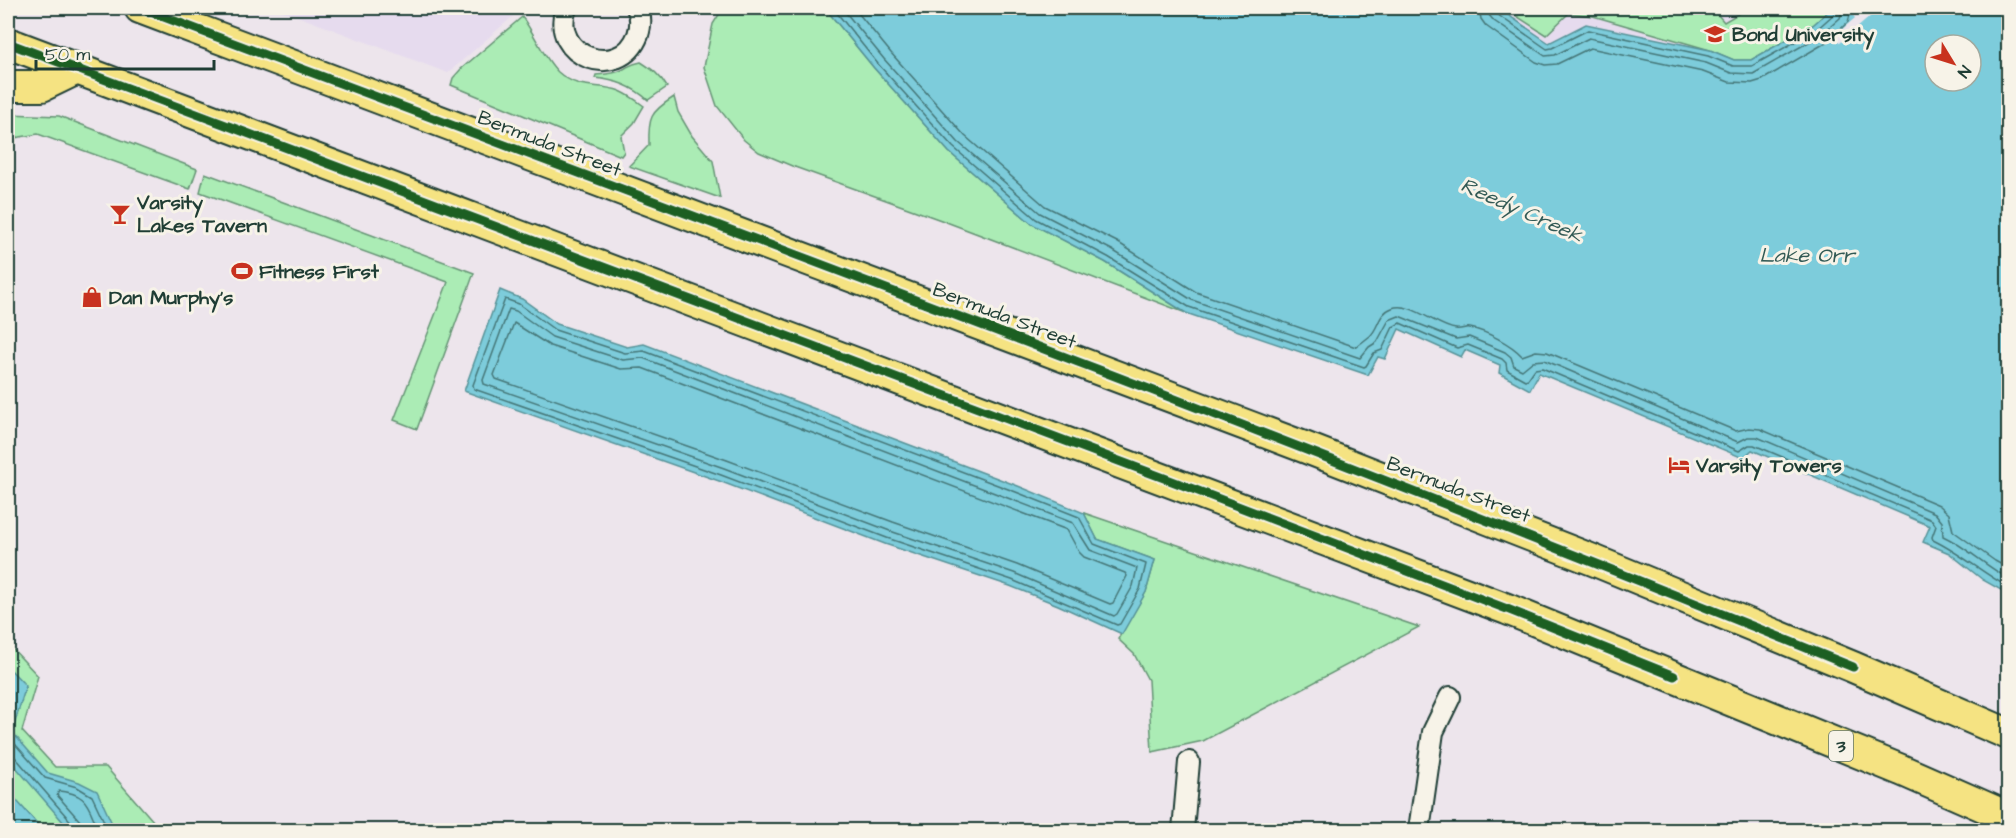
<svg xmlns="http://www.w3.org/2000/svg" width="2016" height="838" font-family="'Architects Daughter',sans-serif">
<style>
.built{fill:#e6dbee}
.green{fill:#abecb5;stroke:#659474;stroke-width:1.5}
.water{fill:#7dccdb;stroke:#579398;stroke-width:1.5;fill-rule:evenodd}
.pier{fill:#ede5ec}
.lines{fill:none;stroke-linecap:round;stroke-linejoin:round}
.shore{stroke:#457677;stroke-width:1.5}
.street-casing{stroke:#1f3d34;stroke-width:24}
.primary-casing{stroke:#1f3d34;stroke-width:34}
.street{stroke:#f7f3e8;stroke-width:20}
.primary{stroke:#f5e382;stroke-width:30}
.cycleway-casing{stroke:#f7f3e8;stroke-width:13}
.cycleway{stroke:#1b5e20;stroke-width:9}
.labels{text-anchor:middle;stroke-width:6;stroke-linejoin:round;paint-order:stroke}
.shield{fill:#f7f3e8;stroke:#60746a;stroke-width:1.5}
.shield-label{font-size:18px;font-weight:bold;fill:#1f3d34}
.poi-label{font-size:20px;font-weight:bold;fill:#1f3d34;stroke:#f7f3e8;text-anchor:start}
.street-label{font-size:20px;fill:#1f3d34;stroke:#f7f3e8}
.water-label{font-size:21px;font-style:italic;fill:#325a55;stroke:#f7f3e8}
</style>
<rect width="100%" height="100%" fill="#ede5ec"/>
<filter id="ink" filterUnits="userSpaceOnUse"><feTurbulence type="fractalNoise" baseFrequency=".0167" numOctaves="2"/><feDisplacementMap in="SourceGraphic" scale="12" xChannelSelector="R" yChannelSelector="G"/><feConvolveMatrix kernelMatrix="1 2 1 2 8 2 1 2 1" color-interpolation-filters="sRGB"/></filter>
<g filter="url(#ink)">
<g class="built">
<path d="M276 8H516L519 11 448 73Z"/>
<path d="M1498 8H1832L1813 25 1751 60H1734L1710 50 1586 24 1549 43Z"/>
</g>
<g class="green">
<path d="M723 8H825L874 68 949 152 1032 224 1105 262 1186 313 941 220 792 166 759 152 744 140 717 106 704 67 713 24Z"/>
<path d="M1504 8H1712L1724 22 1748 8H1832L1813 25 1751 60H1734L1710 50 1593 16 1569 13 1546 35Z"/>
<path d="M522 17C535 34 543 57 558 72 579 91 598 83 620 91 629 95 636 100 644 106L634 123 621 136 624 152 621 156 451 85 453 78 461 69Z"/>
<path d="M641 62C652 69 660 75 667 87L648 100C632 86 616 80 595 78L596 75C605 74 614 74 622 70 631 65 630 64 641 62Z"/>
<path d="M674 97 678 112 692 136 713 161 720 198 629 166 649 145C648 118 650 112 674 97Z"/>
<path d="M8 114 59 116 197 169 190 189 38 134 8 139Z"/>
<path d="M205 173 474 273 417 429 394 420 448 282 200 192Z"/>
<path d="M1084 513 1419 627 1203 741 1152 752 1148 680 1134 654 1118 639 1146 592 1155 560 1097 539Z"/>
<path d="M8 644 38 676 22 731 55 767H106L161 830H8Z"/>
</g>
<g class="water">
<path d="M825 8H1498L1549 43 1586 24 1710 50 1734 60H1751L1813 25 1832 8H2008V594L1983 580 1949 553 1923 542 1930 526 1752 450 1743 458 1539 373 1530 390 1499 373 1500 365 1465 350 1461 357 1399 329 1385 359 1378 357 1368 375 1186 313 1105 262 1032 224 949 152 874 68ZM1935 45H1971V81H1935Z"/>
<path d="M500 290 522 299 557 324 627 347 644 344 1018 486 1084 513 1097 539 1155 560 1146 592 1122 634 1058 605 1010 586 885 544 719 481 464 391Z"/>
<path d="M8 667 26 686 12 732 48 773 79 782 97 791 115 830H70L8 758Z"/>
<path d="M8 791 43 830H8Z"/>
</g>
<path class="pier" d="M1847 8H1867L1872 15 1840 43 1834 36 1855 18Z"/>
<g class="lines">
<g class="shore">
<path d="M833 8 878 64 953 147 1036 219 1108 257 1189 307 1364 367 1366 366 1374 353 1382 350 1393 327 1400 323 1457 348 1468 345 1502 359 1506 363 1507 370 1525 380 1528 379 1535 369 1542 368 1739 451 1749 445H1754L1932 520 1936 526 1932 537 1933 540C1960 553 1981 572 2008 587"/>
<path d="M842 8 884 59 958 142 1040 213 1112 250 1192 300 1360 358 1369 347 1377 342 1389 320 1399 316 1456 339 1469 337 1505 352 1511 357 1514 366 1522 370 1533 361 1544 360 1738 442 1748 437H1757L1935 513 1942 522 1943 536C1967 547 1985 566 2008 578"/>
<path d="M854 8 891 53 965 136 1045 206 1117 242 1196 292 1356 347C1360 344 1365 340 1370 336 1379 328 1378 313 1392 308 1412 301 1438 328 1456 329 1461 330 1465 327 1470 328 1486 331 1511 344 1522 356L1536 351 1547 352 1736 431 1749 428 1760 429 1939 505 1949 514 1953 531 1995 561 2008 568"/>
<path d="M1479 8 1481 19 1486 26 1536 62 1545 65 1557 64 1590 48 1703 72 1729 82 1752 83 1762 80 1827 42 1848 22 1852 8"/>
<path d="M1488 8 1489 15 1494 21 1545 56 1555 55 1589 38 1706 63 1731 73 1753 74 1821 35 1840 18 1843 8"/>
<path d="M1496 8 1498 15 1547 49 1552 48 1588 30 1708 56 1733 66H1752L1816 30 1834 14 1835 8"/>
<path d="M505 299 519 304 555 330 625 353 644 351 1016 492 1079 517 1094 544 1146 564 1140 589 1120 624 1117 625 1012 580 887 538 721 475 474 389 473 385Z"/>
<path d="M509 309 516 311 552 337 623 360 643 358 1073 523 1090 550 1137 568 1133 586 1117 614 1114 616 1014 573 890 531 724 468 484 384 483 380Z"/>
<path d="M514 323 550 346 621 369 642 368 1067 530 1079 552 1084 557 1125 573 1127 576 1113 603 1110 604 1017 565 893 522 727 460 496 379 494 375Z"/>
<path d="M8 736 45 778 77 787 92 796 108 830"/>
<path d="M8 754 15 757 73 824 74 830"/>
<path d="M82 830 80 821 57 795 59 791C90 794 87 807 99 830"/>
</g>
<defs>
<g id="street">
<path d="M566 8C549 57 620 82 638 35 641 26 641 16 637 8"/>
<path d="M1183 830 1189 762"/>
<path d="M1419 830 1433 732 1450 697"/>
</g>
<g id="primary">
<path d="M140 8 1304 447 1593 560 1853 667 2008 734"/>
<path d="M8 43 1507 609 1901 770 2008 817"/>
<path d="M8 86H42L77 69"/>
</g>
</defs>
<use href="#street" class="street-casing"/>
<use href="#primary" class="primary-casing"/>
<use href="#street" class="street"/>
<use href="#primary" class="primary"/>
<defs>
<g id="cycleway">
<path d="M140 8C712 223 1286 436 1853 667"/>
<path d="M8 43 1172 481 1507 609 1674 676"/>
</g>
</defs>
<use href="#cycleway" class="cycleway-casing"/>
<use href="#cycleway" class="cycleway"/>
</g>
</g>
<defs>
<symbol id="university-bare" viewBox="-9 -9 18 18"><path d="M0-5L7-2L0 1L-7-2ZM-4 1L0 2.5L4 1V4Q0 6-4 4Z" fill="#c8321e" stroke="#f7f3e8" stroke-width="2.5" paint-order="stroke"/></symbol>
<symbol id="bar-bare" viewBox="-9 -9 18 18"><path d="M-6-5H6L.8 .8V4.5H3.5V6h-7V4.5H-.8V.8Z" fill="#c8321e" stroke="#f7f3e8" stroke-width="2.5" paint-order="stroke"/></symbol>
<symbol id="stadium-bare" viewBox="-9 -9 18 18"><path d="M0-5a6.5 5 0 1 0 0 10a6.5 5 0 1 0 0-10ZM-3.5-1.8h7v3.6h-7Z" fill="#c8321e" stroke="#f7f3e8" stroke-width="2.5" paint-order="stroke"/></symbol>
<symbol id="shop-bare" viewBox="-9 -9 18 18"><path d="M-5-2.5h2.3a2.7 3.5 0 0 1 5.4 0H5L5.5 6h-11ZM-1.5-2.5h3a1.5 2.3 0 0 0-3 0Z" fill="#c8321e" stroke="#f7f3e8" stroke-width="2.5" paint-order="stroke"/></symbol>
<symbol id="hotel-bare" viewBox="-9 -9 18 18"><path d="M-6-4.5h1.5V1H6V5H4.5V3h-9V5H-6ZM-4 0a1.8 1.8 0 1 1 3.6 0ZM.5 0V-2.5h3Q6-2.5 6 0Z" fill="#c8321e" stroke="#f7f3e8" stroke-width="2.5" paint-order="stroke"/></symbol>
</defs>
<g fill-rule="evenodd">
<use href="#university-bare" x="1700" y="19" width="30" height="30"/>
<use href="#bar-bare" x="105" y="199" width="30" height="30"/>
<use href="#stadium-bare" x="227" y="256" width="30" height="30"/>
<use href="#shop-bare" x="77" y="282" width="30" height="30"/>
<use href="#hotel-bare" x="1664" y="450" width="30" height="30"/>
</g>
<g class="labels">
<rect class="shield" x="1829" y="731" width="24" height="30" rx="4.5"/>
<g class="shield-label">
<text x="1841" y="752">3</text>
</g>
<g class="poi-label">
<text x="1732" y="41">Bond University</text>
<text x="137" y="209">Varsity<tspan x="137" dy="23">Lakes Tavern</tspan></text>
<text x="259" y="278">Fitness First</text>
<text x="109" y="304">Dan Murphy's</text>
<text x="1696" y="472">Varsity Towers</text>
</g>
<g class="street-label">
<text transform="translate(550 143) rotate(21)" y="7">Bermuda Street</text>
<text transform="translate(1005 315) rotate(21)" y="7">Bermuda Street</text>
<text transform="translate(1459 489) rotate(21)" y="7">Bermuda Street</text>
</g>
<g class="water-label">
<text transform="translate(1522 210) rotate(24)" y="7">Reedy Creek</text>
<text x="1807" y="262">Lake Orr</text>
</g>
</g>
<rect width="2016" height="838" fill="none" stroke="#f7f3e8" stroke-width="30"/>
<rect x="15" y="15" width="1986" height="808" fill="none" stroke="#1f3d34" stroke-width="2" filter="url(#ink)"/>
<g transform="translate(1953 63) rotate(128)"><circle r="28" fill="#f7f3e8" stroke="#a1aaa0" stroke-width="1.5"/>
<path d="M0-4.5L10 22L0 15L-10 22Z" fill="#c8321e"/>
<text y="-9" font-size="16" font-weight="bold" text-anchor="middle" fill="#1f3d34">N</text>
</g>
<path d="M36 60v9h178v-9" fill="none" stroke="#1f3d34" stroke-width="3"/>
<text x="45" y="60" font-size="18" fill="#1f3d34" stroke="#f7f3e8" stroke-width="4.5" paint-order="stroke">50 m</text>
</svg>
